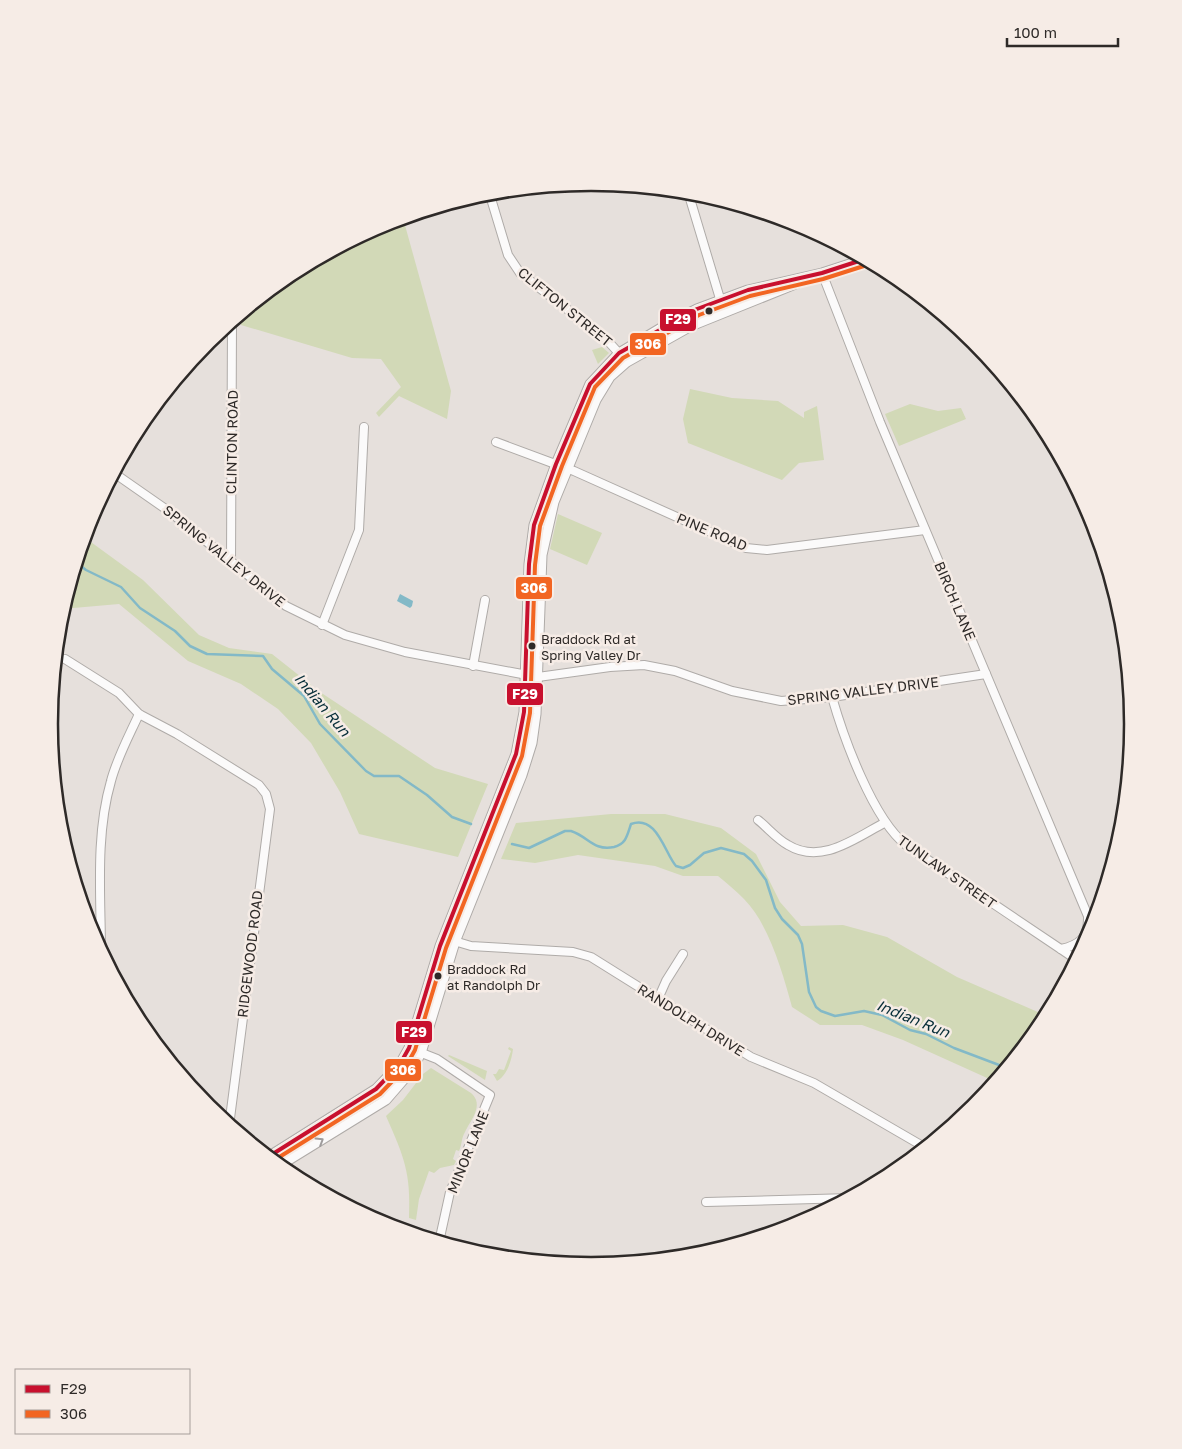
<svg xmlns="http://www.w3.org/2000/svg" width="1182" height="1449" font-family="'Golos Text',sans-serif">
<style>
.green{fill:#d2d9b7}
.water{fill:#83b9c7}
.lines{fill:none;stroke-linecap:round;stroke-linejoin:round}
.stream{stroke:#83b9c7;stroke-width:2.5}
.minor-casing{stroke:#afaba8;stroke-width:10}
.major-casing{stroke:#afaba8;stroke-width:11}
.minor{stroke:#fbfafa;stroke-width:8}
.major{stroke:#fbfafa;stroke-width:9}
.bus-1-casing{stroke:#f6ece6;stroke-width:8}
.bus-2-casing{stroke:#f6ece6;stroke-width:8}
.bus-1{stroke:#c8102e;stroke-width:4}
.bus-2{stroke:#f26522;stroke-width:4}
.oneway{stroke:#9f9c9c}
.bus-dot{fill:#2e2a28;stroke:#f6ece6;stroke-width:2}
.labels{text-anchor:middle;stroke-width:5;stroke-linejoin:round;paint-order:stroke}
.bus-label{font-size:13px;fill:#2e2a28;stroke:#f6ece6;text-anchor:start}
.street-label{font-size:14px;fill:#2e2a28;stroke:#f6ece6}
.water-label{font-size:15px;font-style:italic;fill:#072e39;stroke:#f6ece6}
.rim{fill:none;stroke:#2e2a28;stroke-width:2.5}
.line-badge{stroke:#f6ece6;stroke-width:2}
.badge-label{font-size:14px;text-anchor:middle;font-weight:bold;fill:#fff}
</style>
<rect width="100%" height="100%" fill="#e6e0dc"/>
<g class="green">
<path d="M403 218 451 391 447 419 399 396 379 417 376 413 401 387 381 359 352 358 241 325 239 315 290 273 384 223Z"/>
<path d="M602 347 609 353 598 364 592 350Z"/>
<path d="M690 389 732 398 778 401 804 418V412L817 406 824 460 799 463 782 480 688 443 683 419Z"/>
<path d="M910 404 938 411 961 408 966 419 899 446 885 414Z"/>
<path d="M558 514 602 533 587 565 550 549Z"/>
<path d="M84 537 143 580 199 635 229 648 272 654 320 692 435 768 488 784 458 857 359 834 340 792 311 743 278 709 241 684 188 661 119 604 62 609Z"/>
<path d="M611 814H665L721 828 756 854 780 902 801 926 843 925 887 937 957 977 1047 1016 1042 1026 996 1082 903 1040 862 1025H820L792 1007C783 974 769 924 744 899 736 891 727 883 718 876H683L655 866 578 855 535 863 501 859 516 823Z"/>
<path d="M509 1047 513 1049C512 1058 508 1075 497 1081L493 1074H496L499 1069 504 1070 511 1051 508 1049Z"/>
<path d="M449 1055 487 1071 485 1080 448 1056Z"/>
<path d="M431 1068 471 1093C485 1105 470 1121 465 1132 461 1139 462 1145 459 1151L456 1150 453 1159 456 1161 454 1165 440 1168 434 1173 429 1171 419 1199 416 1220 409 1218C411 1172 404 1157 386 1116L403 1100 423 1074Z"/>
</g>
<path class="water" d="M400 594 413 601 412 606 410 608 397 601Z"/>
<g class="lines">
<g class="stream">
<path d="M76 562 86 570 121 587 140 608 175 631 190 646 207 654 263 656 272 669 304 696 320 724 366 771 374 776H399L427 795 452 817 471 824"/>
<path d="M512 844 529 848 565 831H571C589 837 593 851 614 847 626 844 627 836 631 824 657 814 665 854 676 866L683 868 690 865 704 853 721 848 744 854 752 861 766 880 775 908 782 919 798 935 802 944 809 992 816 1007 821 1011 835 1016 864 1011 882 1015 910 1030 926 1034 954 1048 1007 1068"/>
</g>
<defs>
<g id="minor">
<path d="M489 192 508 255 520 273 606 339 627 362"/>
<path d="M688 192 724 312"/>
<path d="M822 273 880 422 1093 928"/>
<path d="M496 442 574 471 746 548 767 550 925 530"/>
<path d="M114 473 170 512 286 606 345 635 405 652 538 677 610 667 644 665 675 671 732 691 781 701 832 697 986 674"/>
<path d="M231 564 232 321"/>
<path d="M322 625 359 530 364 427"/>
<path d="M65 659 119 693 139 714 177 734 259 785 266 794 270 809 229 1126"/>
<path d="M473 666 485 600"/>
<path d="M832 697C844 739 873 819 906 845L1077 960"/>
<path d="M758 820C768 828 777 839 788 845 821 865 854 839 884 823"/>
<path d="M444 938 471 946 573 952 591 957 751 1057 814 1083 926 1148"/>
<path d="M1061 949C1079 945 1088 938 1088 919"/>
<path d="M101 953C101 897 95 836 111 781 117 758 129 736 139 714"/>
<path d="M658 999 666 981 683 954"/>
<path d="M409 1048 437 1059 490 1095 450 1192 439 1242"/>
<path d="M706 1202 850 1198"/>
</g>
<g id="major">
<path d="M268 1157 376 1089 400 1064 409 1048 440 946 516 754 524 712 529 564 534 525 556 464 590 384 619 353 671 322 697 309 748 290 822 273 865 259"/>
<path d="M279 1166 386 1100 412 1070 421 1053 455 942 522 775 532 743 536 714 542 555 554 502 596 400 610 377 627 362 691 326 803 281"/>
</g>
</defs>
<use href="#minor" class="minor-casing"/>
<use href="#major" class="major-casing"/>
<use href="#minor" class="minor"/>
<use href="#major" class="major"/>
<defs>
<path id="bus-1" d="M268 1157 376 1089 400 1064 409 1048 440 946 516 754 524 712 529 564 534 525 556 464 590 384 619 353 697 309 748 290 822 273 865 259"/>
<path id="bus-2" d="M273 1161 380 1094 405 1068 415 1050 446 948 522 756 530 713 535 565 540 526 562 466 595 387 623 358 699 315 750 296 823 279 867 265"/>
</defs>
<use href="#bus-1" class="bus-1-casing"/>
<use href="#bus-2" class="bus-2-casing"/>
<use href="#bus-1" class="bus-1"/>
<use href="#bus-2" class="bus-2"/>
</g>
<defs><path id="oneway-chevron" d="M-2-3.5L2.5 0L-2 3.5" fill="none" stroke-width="1.6" stroke-linecap="round" stroke-linejoin="round" transform="scale(1.25)"/></defs>
<use class="oneway" href="#oneway-chevron" transform="translate(320 1141) rotate(-32)"/>
<g class="bus-dot">
<circle cx="709" cy="311" r="4.5"/>
<circle cx="532" cy="646" r="4.5"/>
<circle cx="438" cy="976" r="4.5"/>
</g>
<g class="labels">
<g class="bus-label">
<text x="541" y="644">Braddock Rd at<tspan x="541" dy="16">Spring Valley Dr</tspan></text>
<text x="447" y="974">Braddock Rd<tspan x="447" dy="16">at Randolph Dr</tspan></text>
</g>
<g class="street-label">
<text transform="translate(565 307) rotate(39)" y="5">CLIFTON STREET</text>
<text transform="translate(232 442) rotate(-89)" y="5">CLINTON ROAD</text>
<text transform="translate(712 532) rotate(23)" y="5">PINE ROAD</text>
<text transform="translate(224 556) rotate(39)" y="5">SPRING VALLEY DRIVE</text>
<text transform="translate(955 601) rotate(67)" y="5">BIRCH LANE</text>
<text transform="translate(863 691) rotate(-7)" y="5">SPRING VALLEY DRIVE</text>
<text transform="translate(947 872) rotate(35)" y="5">TUNLAW STREET</text>
<text transform="translate(250 954) rotate(-83)" y="5">RIDGEWOOD ROAD</text>
<text transform="translate(691 1020) rotate(32)" y="5">RANDOLPH DRIVE</text>
<text transform="translate(468 1152) rotate(-68)" y="5">MINOR LANE</text>
</g>
<g class="water-label">
<text transform="translate(322 705) rotate(50)" y="5">Indian Run</text>
<text transform="translate(913 1019) rotate(22)" y="5">Indian Run</text>
</g>
</g>
<path d="M0 0H1182V1449H0ZM58 724a533 533 0 1 1 1066 0a533 533 0 1 1-1066 0Z" fill="#f6ece6" fill-rule="evenodd"/>
<path class="rim" d="M58 724a533 533 0 1 1 1066 0a533 533 0 1 1-1066 0Z"/>
<g class="line-badge">
<rect x="659" y="308" width="38" height="24" rx="5" fill="#c8102e"/>
<rect x="629" y="332" width="38" height="24" rx="5" fill="#f26522"/>
<rect x="515" y="576" width="38" height="24" rx="5" fill="#f26522"/>
<rect x="506" y="682" width="38" height="24" rx="5" fill="#c8102e"/>
<rect x="395" y="1020" width="38" height="24" rx="5" fill="#c8102e"/>
<rect x="384" y="1058" width="38" height="24" rx="5" fill="#f26522"/>
</g>
<g class="badge-label">
<text x="678" y="324">F29</text>
<text x="648" y="349">306</text>
<text x="534" y="593">306</text>
<text x="525" y="699">F29</text>
<text x="414" y="1037">F29</text>
<text x="403" y="1075">306</text>
</g>
<rect x="15" y="1369" width="175" height="65" fill="#f6ece6" stroke="#a69e9a"/>
<rect x="25" y="1385" width="25" height="8" fill="#c8102e" stroke="#a69e9a"/>
<text x="60" y="1394" font-size="15" fill="#2e2a28">F29</text>
<rect x="25" y="1410" width="25" height="8" fill="#f26522" stroke="#a69e9a"/>
<text x="60" y="1419" font-size="15" fill="#2e2a28">306</text>
<path d="M1007 38v8h111v-8" fill="none" stroke="#2e2a28" stroke-width="2.5"/>
<text x="1014" y="38" font-size="15" fill="#2e2a28" stroke="#f6ece6" stroke-width="4" paint-order="stroke">100 m</text>
</svg>
